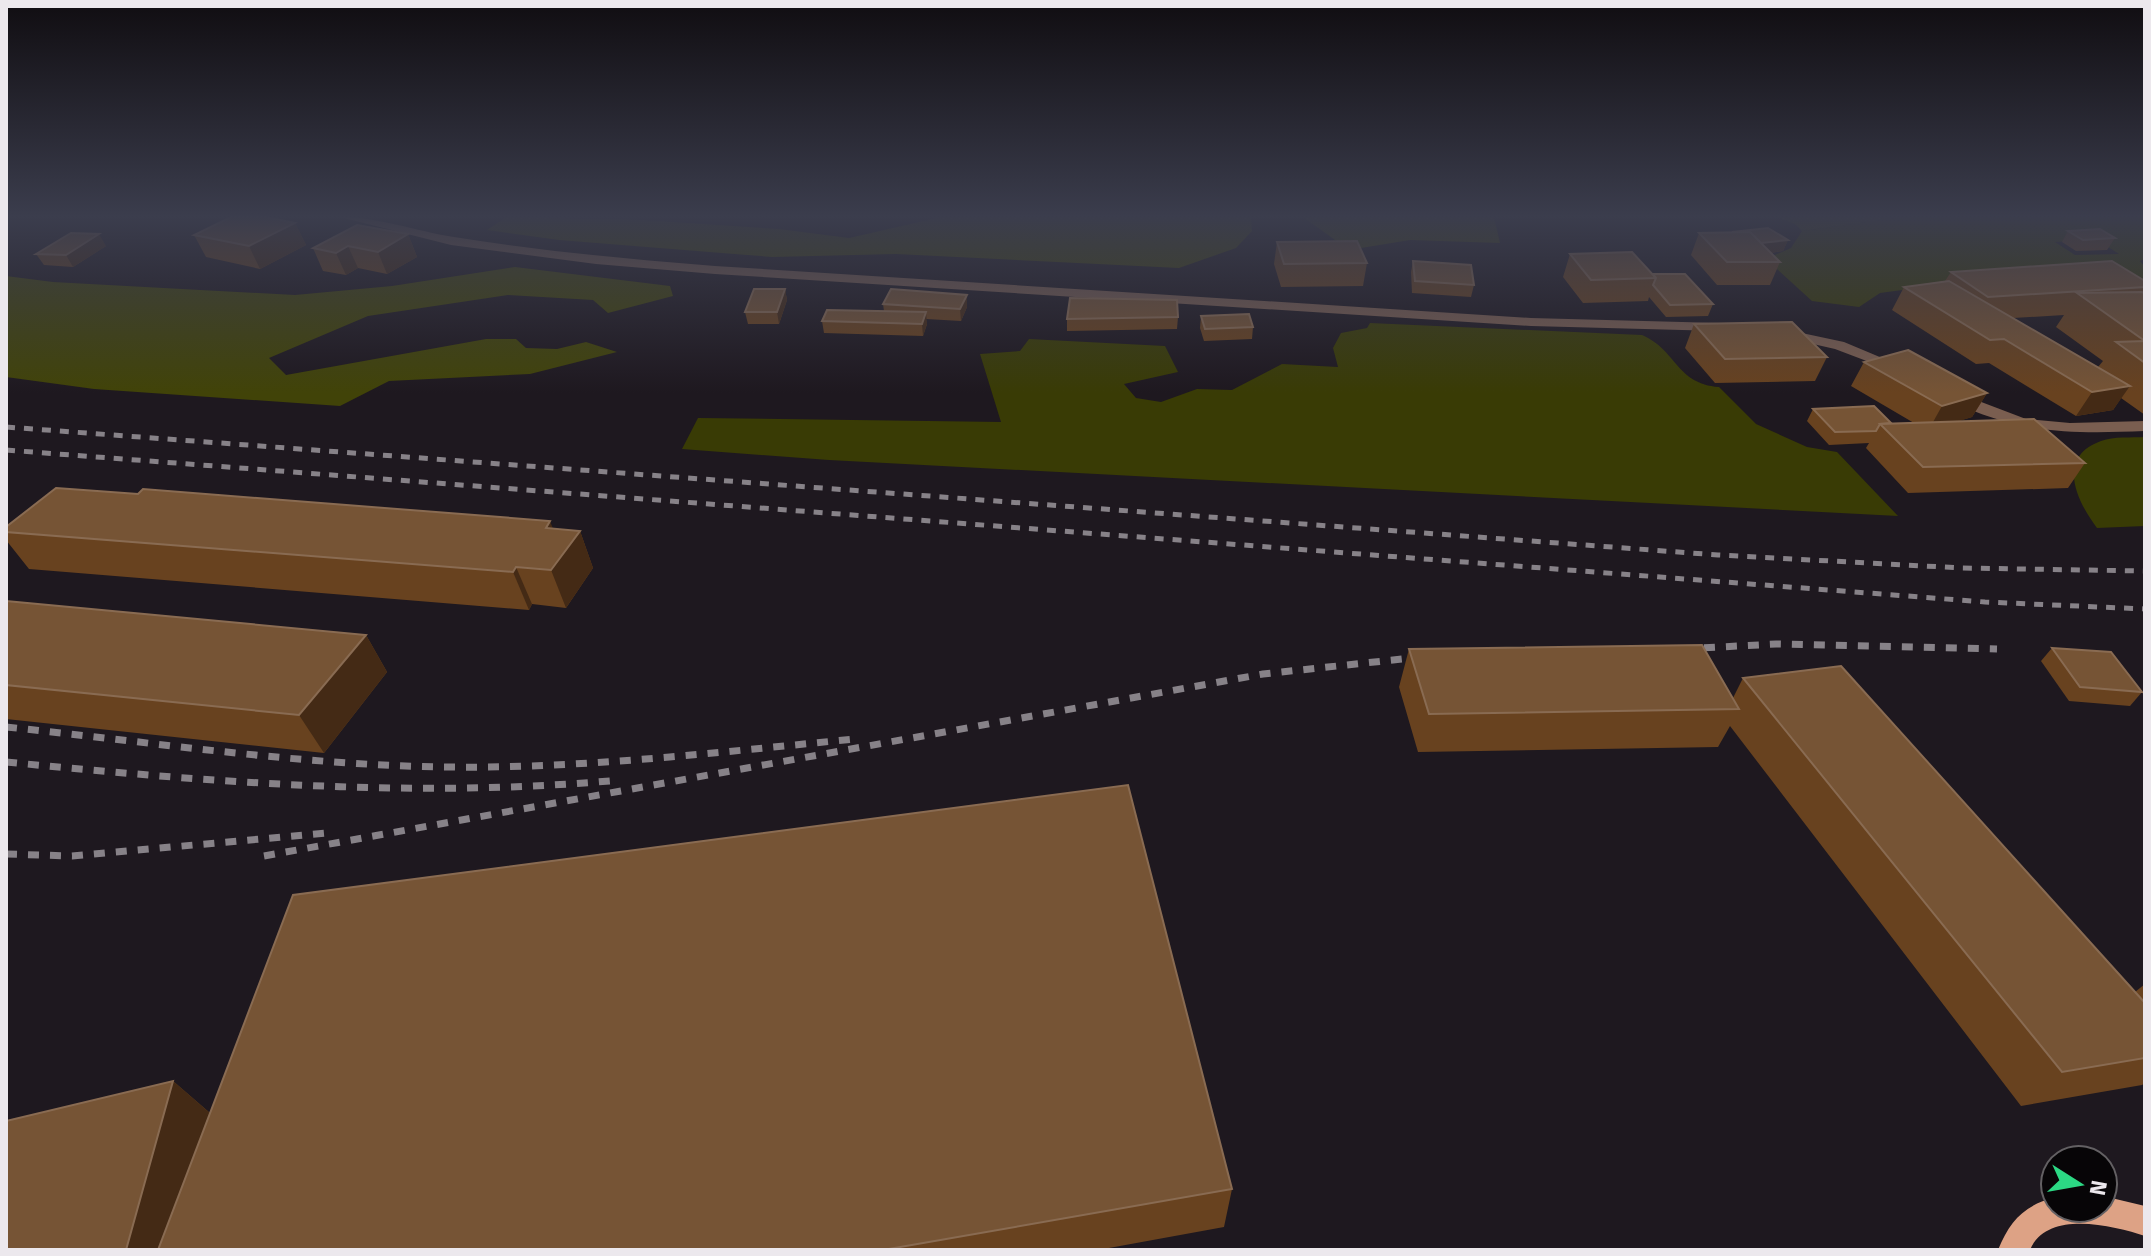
<svg xmlns="http://www.w3.org/2000/svg" width="2151" height="1256" font-family="'Fira Sans',sans-serif">
<style>
.green{fill:#393b05;fill-rule:evenodd}
.forest{fill:#414308}
.lines{fill:none;stroke-linecap:round;stroke-linejoin:round}
.street{fill:#7a5e50;fill-rule:evenodd}
.primary{fill:#dda285;fill-rule:evenodd}
.rail-far1{stroke:#878288;stroke-width:5;stroke-dasharray:9 9;stroke-linecap:butt}
.rail{stroke:#878288;stroke-width:7;stroke-dasharray:11 11;stroke-linecap:butt}
.wall{fill:#68421f;fill-rule:evenodd}
.shaded-wall{fill:#442a15}
.building{fill:#765435;stroke:#896b52;stroke-width:2}
</style>
<rect width="100%" height="100%" fill="#1e181f"/>
<g class="green">
<path d="M1902 217H2145V259L2140 261 2145 267V293L1917 288 1880 293 1859 307 1812 301 1766 259 1791 248 1802 231ZM2096 239 2119 254 2075 255 2055 242Z"/>
<path d="M1370 323 1642 335C1677 350 1676 384 1719 387L1756 424 1807 447 1837 452 1898 516 829 460 682 449 698 418 1001 422 980 354 1020 351 1029 339 1165 346 1178 372 1124 384 1136 398 1161 402 1197 389 1232 390 1282 364 1338 367 1333 348 1341 333 1367 328Z"/>
<path d="M2145 437V526L2097 528C2076 500 2056 457 2101 441 2114 436 2131 438 2145 437Z"/>
</g>
<g class="forest">
<path d="M506 217 643 220 779 229 849 238 941 217H1251L1252 231 1236 248 1179 268 896 254 772 257 559 240 487 230Z"/>
<path d="M1303 217H1494L1500 243 1410 240 1349 250Z"/>
<path d="M1777 217H1902L1802 231 1795 224Z"/>
<path d="M515 267 670 286 673 296 608 313 593 300 508 295 368 316 269 358 286 375 486 339H516L526 348 557 349 586 342 617 352 530 374 389 381 340 406 94 389 6 377V276L53 282 295 295 392 286Z"/>
</g>
<g class="lines">
<g class="street">
<path d="M340 217C379 217 415 231 454 237 540 251 628 259 715 266L1531 318 1720 323 1727 327 1720 331 1531 326 715 274 596 264 451 245Z"/>
<path d="M1783 329 1844 342 1906 368 1903 371H1893L1835 349 1778 336 1776 333Z"/>
<path d="M1955 392 2026 419 2070 423 2145 421V431C2071 434 2018 434 1949 400V394Z"/>
</g>
<path class="primary" d="M2103 1196 2145 1206V1236C2114 1226 2047 1209 2030 1250H1998C2010 1221 2023 1206 2055 1197V1208H2103Z"/>
<g class="rail-far1">
<path d="M6 427 1718 555 1962 568 2145 571"/>
<path d="M6 450 1985 602 2145 609"/>
</g>
<g class="rail">
<path d="M1682 649 1776 644 1997 649"/>
<path d="M6 727C152 742 298 765 445 767 582 769 719 752 855 739"/>
<path d="M6 762C211 782 414 799 620 780"/>
<path d="M6 854 72 856 327 833"/>
<path d="M264 856 1263 674 1430 656"/>
</g>
</g>
<g class="wall">
<path d="M295 223 306 245 260 269 206 257 194 235Z"/>
<path d="M2068 231 2115 238 2107 250 2076 251 2062 242Z"/>
<path d="M1699 233 1788 240 1783 251 1770 253 1780 262 1770 285H1717L1691 255Z"/>
<path d="M408 234 417 257 387 274 358 268 346 275 323 271 313 248Z"/>
<path d="M1277 242 1367 263 1363 286 1281 287 1274 264Z"/>
<path d="M106 246 73 267 44 265 36 254Z"/>
<path d="M1570 254 1653 274 1713 304 1708 316 1666 317 1649 297 1648 301 1583 303 1563 277Z"/>
<path d="M1413 261 1474 285 1471 297 1412 293 1411 272Z"/>
<path d="M1951 272 2145 281V415L2121 398 2113 410 2076 416 1989 363 1976 364 1892 310 1904 287 1945 281ZM2064 315 2056 327 2103 361 2098 367 2013 318Z"/>
<path d="M785 289 787 300 779 324H748L745 312Z"/>
<path d="M883 304 967 307 961 321 926 319 927 324 923 336 824 333 822 321 884 311Z"/>
<path d="M1201 316 1253 327 1252 339 1204 341 1200 328Z"/>
<path d="M1178 317 1177 329 1067 331V319Z"/>
<path d="M1694 324 1827 357 1815 381 1715 383 1685 348Z"/>
<path d="M1864 362 1987 393 1972 417 1958 421 2085 463 2068 488 1908 493 1866 448 1869 443 1829 445 1807 421 1813 409 1891 423H1914L1851 386Z"/>
<path d="M6 527 554 529 580 531 593 568 566 608 532 604 529 610 29 569 6 540Z"/>
<path d="M6 601 366 635 387 672 324 753 6 719Z"/>
<path d="M2052 648 2142 692 2130 706 2069 701 2041 661Z"/>
<path d="M1409 649 1733 698 1743 678 2135 992 2145 984V1083L2142 1085 2021 1106 1730 726 1718 747 1418 752 1399 687Z"/>
<path d="M173 1081 210 1113 1232 1189 1224 1227 1098 1250H6Z"/>
</g>
<g class="shaded-wall">
<path d="M295 223 306 245 260 269 249 246Z"/>
<path d="M99 234 106 246 73 267 66 255Z"/>
<path d="M408 234 417 257 387 274 378 252Z"/>
<path d="M1788 240 1783 251 1747 256 1751 245Z"/>
<path d="M348 246 358 268 346 275 336 253Z"/>
<path d="M785 289 787 300 779 324 777 312Z"/>
<path d="M967 295V307L961 321 960 309Z"/>
<path d="M926 312 927 324 923 336 922 324Z"/>
<path d="M2130 386 2113 410 2076 416 2092 392Z"/>
<path d="M1987 393 1972 417 1928 431 1942 406Z"/>
<path d="M550 521 563 554 580 531 593 568 566 608 551 570 546 528Z"/>
<path d="M516 567 532 604 529 610 513 572Z"/>
<path d="M366 635 387 672 324 753 299 715Z"/>
<path d="M173 1081 211 1114 177 1250H126Z"/>
</g>
<g class="building">
<path d="M231 217H266L295 223 249 246 194 235Z"/>
<path d="M357 225 408 234 378 252 348 246 336 253 313 248Z"/>
<path d="M1768 228 1788 240 1761 243 1750 232H1732Z"/>
<path d="M2100 229 2115 238 2083 240 2068 231Z"/>
<path d="M1750 232 1780 262H1727L1699 233Z"/>
<path d="M71 233 99 234 66 255 36 254Z"/>
<path d="M1357 241 1367 263 1284 264 1277 242Z"/>
<path d="M1632 252 1656 278 1591 280 1570 254Z"/>
<path d="M1413 261 1471 265 1474 285 1415 281Z"/>
<path d="M2112 261 2145 281V287L1988 297 1951 272Z"/>
<path d="M1653 274H1685L1713 304 1670 305 1653 285 1656 278Z"/>
<path d="M1949 281 2130 386 2092 392 2004 339 1990 340 1904 287Z"/>
<path d="M754 289H785L777 312H745Z"/>
<path d="M891 289 967 295 960 309 883 304Z"/>
<path d="M2142 292 2145 294V341L2077 293Z"/>
<path d="M1070 298 1177 300 1178 317 1067 319Z"/>
<path d="M827 310 926 312 922 324 822 321Z"/>
<path d="M1249 314 1253 327 1205 329 1201 316Z"/>
<path d="M1792 322 1827 357 1725 359 1694 324Z"/>
<path d="M2145 341V363L2116 342Z"/>
<path d="M1908 350 1987 393 1942 406 1864 362Z"/>
<path d="M1874 406 1891 423 1880 424 1876 431 1835 432 1813 409Z"/>
<path d="M2034 419 2085 463 1923 467 1880 424Z"/>
<path d="M56 488 138 494 143 489 550 521 546 528 580 531 551 570 516 567 513 572 6 532V527Z"/>
<path d="M6 601 366 635 299 715 6 685Z"/>
<path d="M1702 645 1739 709 1429 714 1409 649Z"/>
<path d="M2052 648 2111 652 2142 692 2080 687Z"/>
<path d="M1841 666 2145 1003V1058L2062 1072 1743 678Z"/>
<path d="M1128 785 1232 1189 883 1250H158L293 895Z"/>
<path d="M173 1081 126 1250H6V1121Z"/>
</g>
<linearGradient id="sky" x2="0" y2="1"><stop stop-color="#100d11"/><stop offset="0.55" stop-color="#3b3d4d"/><stop offset="1" stop-color="#3b3d4d" stop-opacity="0"/></linearGradient>
<rect width="2151" height="393" fill="url(#sky)"/>
<rect width="2151" height="1256" fill="none" stroke="#ece8ed" stroke-width="16"/>
<g transform="translate(2079 1184) rotate(101)"><circle r="38" fill="#070507" stroke="#636063" stroke-width="2"/>
<path d="M0-6L14 30L0 20L-14 30Z" fill="#2cd884"/>
<text y="-12" font-size="22" font-weight="bold" text-anchor="middle" fill="#ece8ed">N</text>
</g>
</svg>
